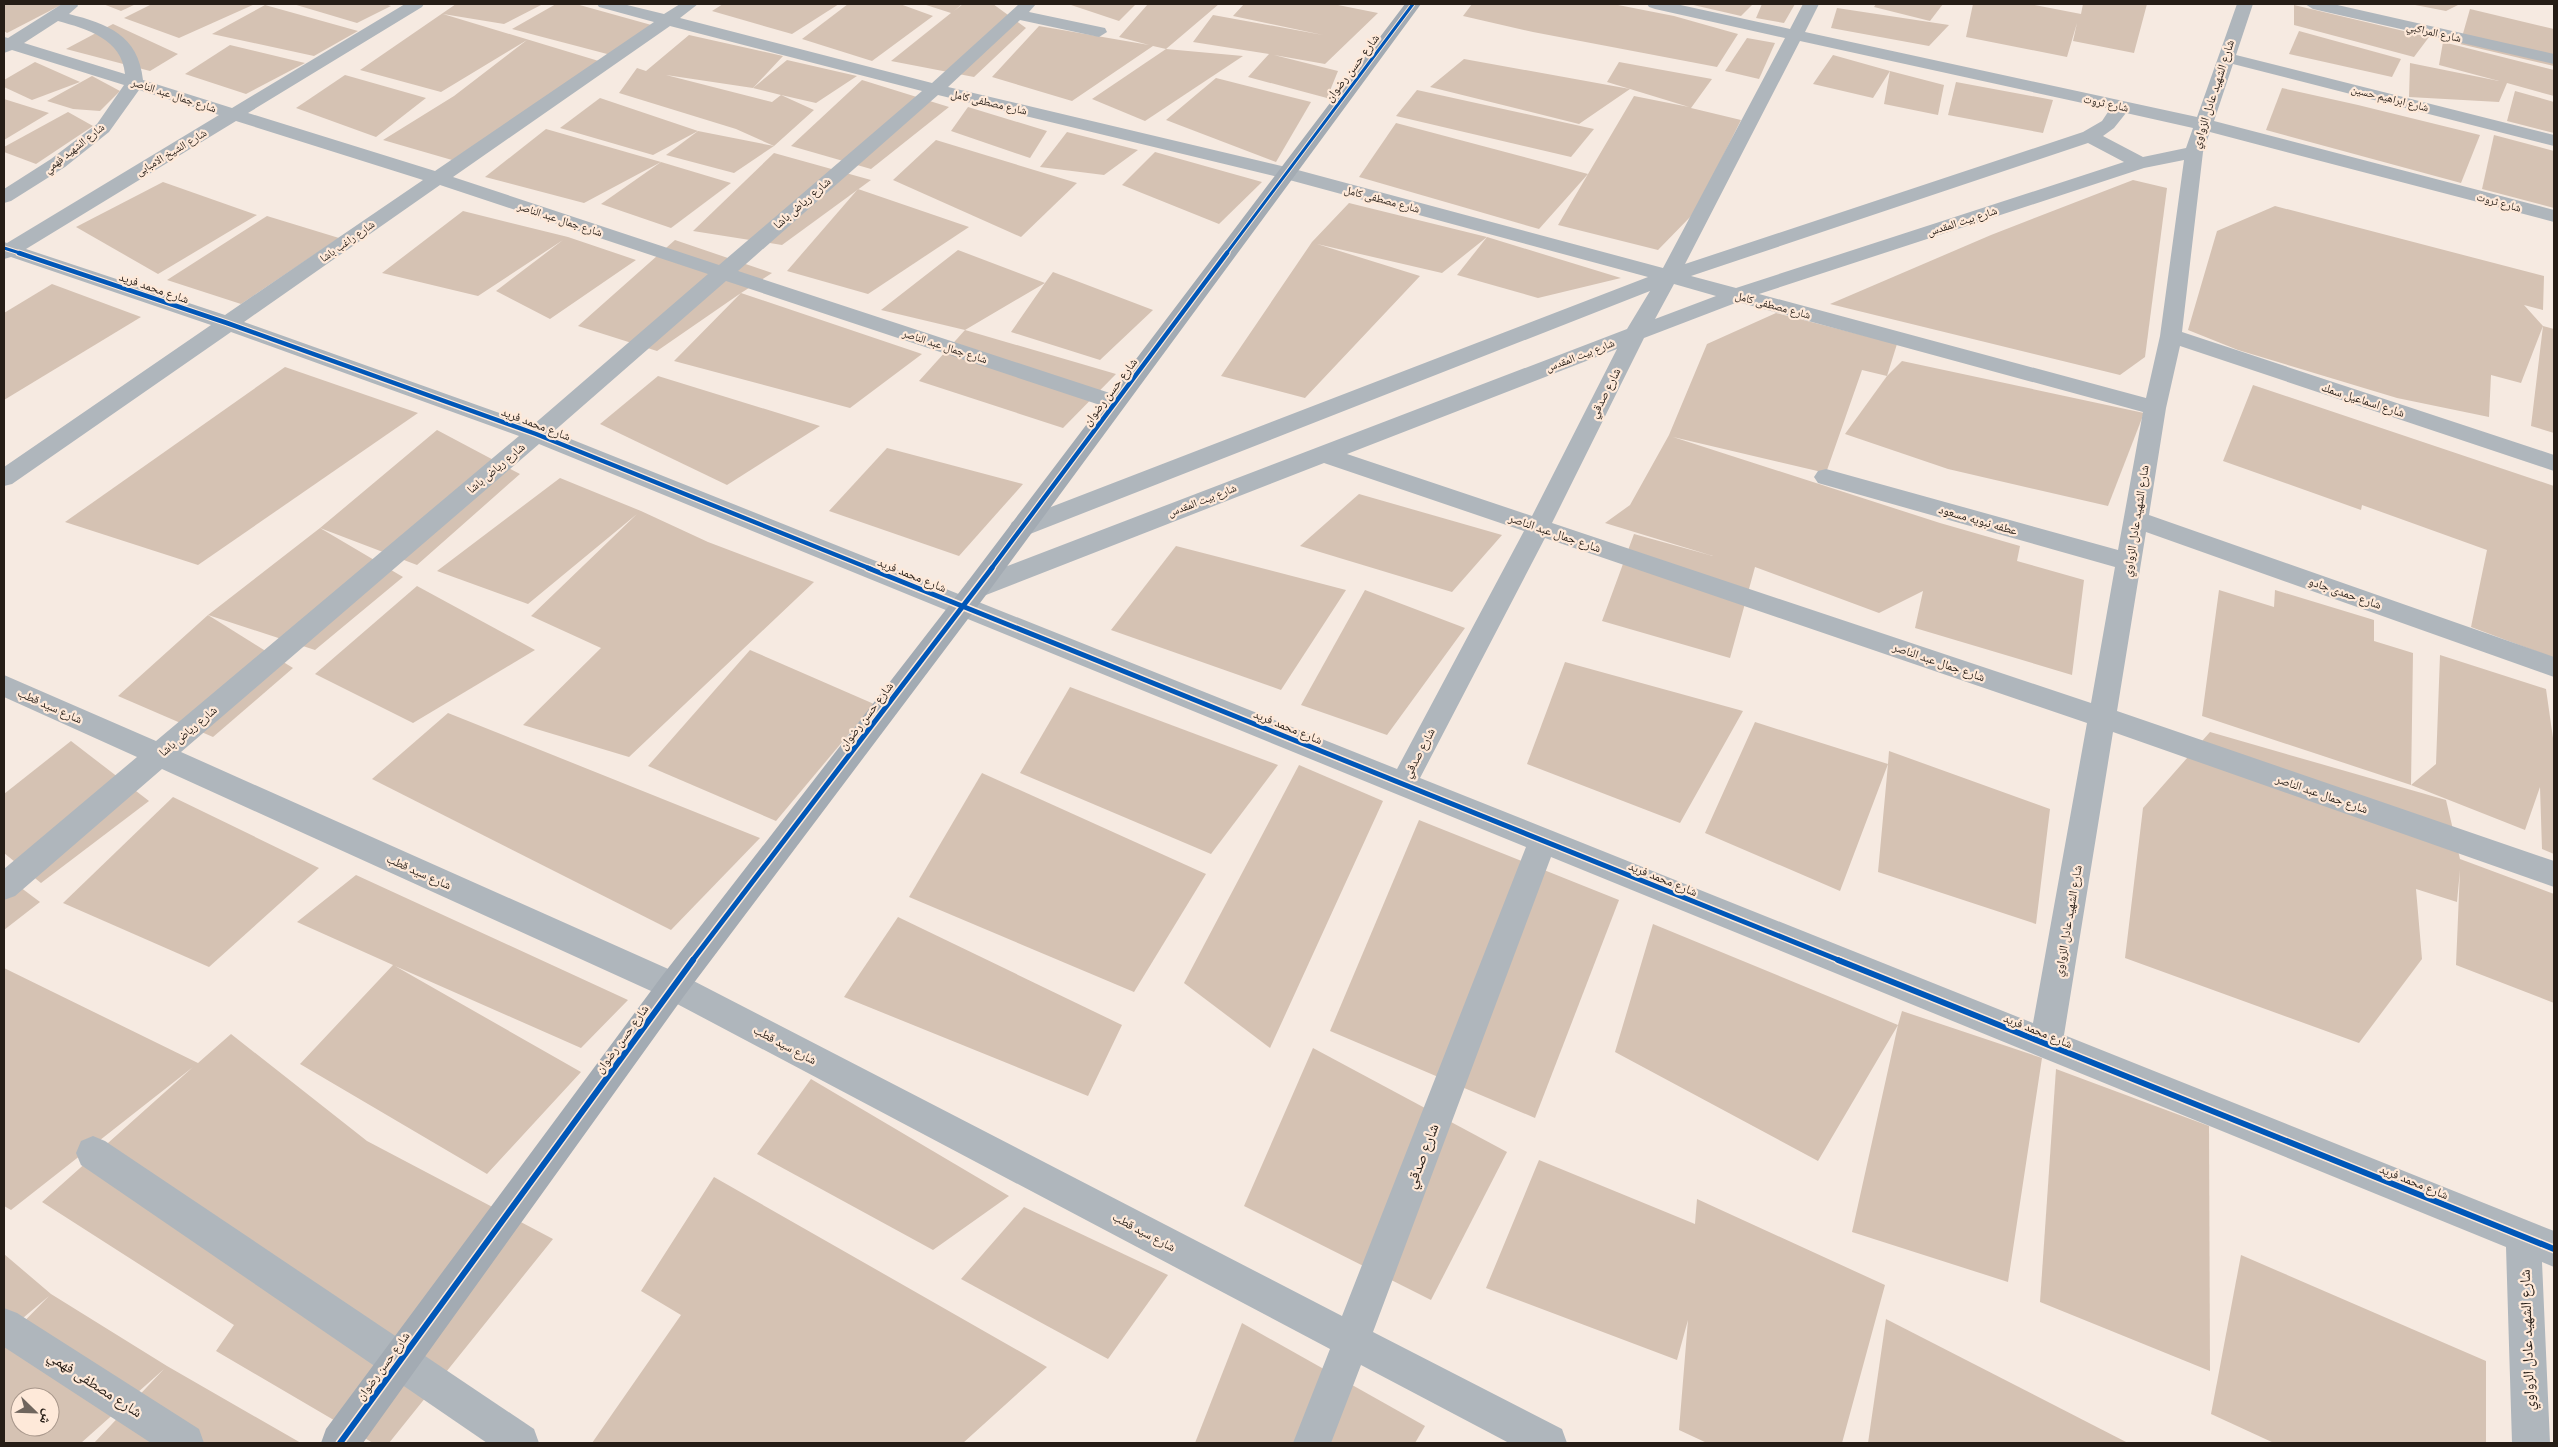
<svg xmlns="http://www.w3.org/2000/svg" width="2558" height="1447" font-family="'Varela Round','Noto Naskh Arabic',sans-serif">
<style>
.building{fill:#d5c2b3;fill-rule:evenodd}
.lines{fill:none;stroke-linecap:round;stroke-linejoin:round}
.street{fill:#afb6bc;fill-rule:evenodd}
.secondary{fill:#a3abb3;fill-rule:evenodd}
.cycleway-far3-casing{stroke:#fee9d9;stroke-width:5}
.cycleway-far2-casing{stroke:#fee9d9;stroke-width:7}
.cycleway-far1-casing{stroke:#fee9d9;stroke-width:8}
.cycleway-casing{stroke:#fee9d9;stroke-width:9}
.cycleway-far3{stroke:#0057b8;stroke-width:3}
.cycleway-far2{stroke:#0057b8;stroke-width:4.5}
.cycleway-far1{stroke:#0057b8;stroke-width:5}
.cycleway{stroke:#0057b8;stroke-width:6}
.labels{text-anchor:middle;stroke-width:4.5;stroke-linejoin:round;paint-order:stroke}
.far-street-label{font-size:11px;fill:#261d16;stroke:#fee9d9}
.street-label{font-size:12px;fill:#261d16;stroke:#fee9d9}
.near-street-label{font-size:15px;fill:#261d16;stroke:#fee9d9}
</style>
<rect width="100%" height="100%" fill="#f6eae1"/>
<g class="building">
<path d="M4 4H63L7 33 4 31Z"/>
<path d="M103 4H136L121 11Z"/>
<path d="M152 4H255L179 38 124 18Z"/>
<path d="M293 4H385L391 6 357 23Z"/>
<path d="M456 4H543L504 24 443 14 602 62 452 160 383 140 454 96 527 40 441 92 360 70Z"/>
<path d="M556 4H576L655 26 611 55 512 29Z"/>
<path d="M723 4H839L792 34 712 11Z"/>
<path d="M848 4H900L933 16 872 61 802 39Z"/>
<path d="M923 4H962L954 11 963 4H993L1026 28 974 77 891 61 951 13Z"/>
<path d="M1068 4H1136L1119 21Z"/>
<path d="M1148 4H1219L1166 49 1153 46 1072 101 992 77 1039 26 1149 45 1119 37Z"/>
<path d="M1244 4H1333L1378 13 1325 64 1274 55 1338 71 1327 98 1248 77 1269 54 1193 42 1213 15 1323 35 1233 16Z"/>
<path d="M1472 4H1613L1674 16 1738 34 1717 67 1533 32 1463 16Z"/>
<path d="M1689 4H1753L1741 16Z"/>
<path d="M1762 4H1795L1784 23 1756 18Z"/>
<path d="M1876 4H1943L1930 21 1874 7Z"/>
<path d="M1973 4H2030L2081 14 2083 4H2147L2134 53 2073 41 2077 23 2067 57 1966 37Z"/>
<path d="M2410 4H2460L2446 11Z"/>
<path d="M265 5 358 31 314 56 212 34Z"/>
<path d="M2294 5 2429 37 2414 57 2294 25Z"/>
<path d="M1837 8 1949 25 1929 46 1831 28Z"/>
<path d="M2470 9 2554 29V66L2460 44Z"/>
<path d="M113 24 178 54 150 71 66 49Z"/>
<path d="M2299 31 2401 59 2392 77 2289 54Z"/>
<path d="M689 35 783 56 753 88 666 75 772 102 781 95 753 88 787 60 857 76 816 103 781 95 814 110 774 146 736 129 619 93 637 68 646 71Z"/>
<path d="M1747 38 1775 43 1759 79 1725 71Z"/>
<path d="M2443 42 2554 70V96L2507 83 2499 102 2409 97 2410 63 2499 81 2439 65Z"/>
<path d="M230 45 305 63 246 94 185 74Z"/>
<path d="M1166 49 1243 56 1145 121 1092 99Z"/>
<path d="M1833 55 1890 71 1873 98 1813 84Z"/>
<path d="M1464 59 1630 89 1607 82 1619 62 1712 79 1691 108 1741 120 1695 212 1658 250 1558 225 1634 96 1689 107 1630 89 1579 124 1430 87Z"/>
<path d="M35 62 80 82 32 100 4 87V80Z"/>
<path d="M1890 71 1944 85 1938 115 1884 104Z"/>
<path d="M345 75 426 98 376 137 296 108Z"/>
<path d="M92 76 120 91 100 111 73 109 47 101Z"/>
<path d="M1216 78 1311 102 1276 162 1166 120Z"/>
<path d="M862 80 949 107 871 169 791 146Z"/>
<path d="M1956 82 2053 100 2043 133 1948 115Z"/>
<path d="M2282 88 2358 105 2480 135 2461 183 2266 130Z"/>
<path d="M1417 90 1594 129 1571 157 1396 116Z"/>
<path d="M2515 91 2554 102V133L2507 121Z"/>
<path d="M600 98 698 131 653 155 560 128Z"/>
<path d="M4 99 49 113 4 140Z"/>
<path d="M968 107 1047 131 1030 158 951 131Z"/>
<path d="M68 112 93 126 36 164 4 152V147Z"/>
<path d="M1396 123 1588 174 1539 229 1359 177Z"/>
<path d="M546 129 661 162 584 203 485 177Z"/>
<path d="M698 131 774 146 734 173 666 155Z"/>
<path d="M1067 132 1138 150 1104 175 1040 167Z"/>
<path d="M2494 135 2554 151V208L2482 189Z"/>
<path d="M936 140 1077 183 1021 237 893 180Z"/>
<path d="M1155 152 1262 182 1219 224 1122 185Z"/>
<path d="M774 153 871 180 782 245 693 231Z"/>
<path d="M661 162 731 183 671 228 601 204Z"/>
<path d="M2133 180 2167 188 2145 357 2120 375 1830 304 1991 235Z"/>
<path d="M163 182 257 215 158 274 76 227Z"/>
<path d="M858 189 969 227 868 294 787 271Z"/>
<path d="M1349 203 1487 237 1442 273 1317 244 1420 276 1305 398 1221 376 1312 242Z"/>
<path d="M2275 206 2544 276 2543 310 2524 305 2543 326 2554 329V433L2531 426 2543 326 2521 383 2491 375 2489 417 2397 398 2238 350 2188 330 2217 231Z"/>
<path d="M463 211 568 237 636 260 550 319 496 291 563 240 478 296 382 273Z"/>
<path d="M267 216 339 238 241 304 167 280Z"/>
<path d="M1487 237 1621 278 1538 298 1457 275Z"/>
<path d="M675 240 772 273 741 293 922 354 850 408 674 361 741 293 657 351 578 326Z"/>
<path d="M958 250 1045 283 1053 272 1153 310 1100 360 1011 332 1045 283 965 330 881 310Z"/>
<path d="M52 284 141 317 4 400V313Z"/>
<path d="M1776 313 1897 344 1887 376 1862 370 1826 473 1673 437 1940 523 2020 546 2017 561 2084 580 2072 675 1915 628 1923 591 1879 613 1755 567 1730 658 1602 621 1634 534 1713 556 1605 523 1630 505 1669 435 1707 344Z"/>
<path d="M965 330 1116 374 1063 428 919 381Z"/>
<path d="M1902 361 2144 413 2108 506 1948 469 1845 434 1887 376Z"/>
<path d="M285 367 418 413 198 565 65 522Z"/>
<path d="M658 376 820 426 727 485 600 424Z"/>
<path d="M2253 385 2554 486V658L2471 627 2487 550 2362 505 2361 510 2223 461Z"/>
<path d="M437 430 520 474 417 565 320 528 403 577 315 650 208 615 320 528Z"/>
<path d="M887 448 1023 484 959 556 829 511Z"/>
<path d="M560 478 641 511 708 542 814 582 629 757 523 725 601 648 531 616 637 514 528 604 437 571Z"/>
<path d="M1359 494 1502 535 1452 592 1300 546Z"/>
<path d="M1176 546 1346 590 1281 690 1111 630Z"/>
<path d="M417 586 535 650 413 723 315 674Z"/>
<path d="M1365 590 1465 628 1387 735 1301 705Z"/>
<path d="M2219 590 2274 607 2275 590 2374 620V641L2413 653 2411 785 2202 716Z"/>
<path d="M208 615 293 668 213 737 118 696Z"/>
<path d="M750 650 874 704 776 821 648 766Z"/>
<path d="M2440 655 2546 689 2554 745V854L2542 849 2540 787 2525 830 2411 785 2436 764Z"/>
<path d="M1565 662 1743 711 1680 823 1527 764Z"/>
<path d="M1070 687 1278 765 1211 854 1020 773Z"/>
<path d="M448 713 760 838 671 930 372 779Z"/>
<path d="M1755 722 1888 764 1889 751 2050 809 2036 924 1878 872 1888 764 1840 891 1705 833Z"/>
<path d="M2210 732 2446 800 2460 859 2554 894V1003L2456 965 2460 870 2457 902 2416 889 2422 959 2359 1043 2125 958 2143 808Z"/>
<path d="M71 741 149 801 41 883 4 853V794Z"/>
<path d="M1299 765 1383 801 1270 1048 1184 983Z"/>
<path d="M982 773 1206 874 1134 992 909 897Z"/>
<path d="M173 797 319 868 209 967 63 903Z"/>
<path d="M1419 820 1619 900 1535 1118 1330 1031Z"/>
<path d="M4 875 40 902 4 930Z"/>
<path d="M356 875 628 1000 581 1048 395 966 581 1072 487 1174 300 1064 393 965 297 922Z"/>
<path d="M898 917 1122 1025 1088 1096 844 997Z"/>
<path d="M1653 924 1898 1025 1902 1011 2042 1058 2008 1282 1852 1232 1898 1025 1818 1161 1615 1052Z"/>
<path d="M4 968 198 1063 231 1034 367 1141 553 1239 389 1443H373L216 1351 234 1325 42 1202 193 1067 11 1210 4 1206Z"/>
<path d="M1313 1048 1507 1152 1431 1300 1244 1206Z"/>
<path d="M2056 1069 2209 1126 2210 1371 2040 1302Z"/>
<path d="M811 1079 1009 1196 933 1250 757 1154Z"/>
<path d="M1539 1160 1695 1224 1697 1199 1885 1285 1842 1443H1707L1679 1430 1688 1320 1677 1360 1486 1288Z"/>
<path d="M714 1177 1047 1367 963 1443H592L681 1315 641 1291Z"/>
<path d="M1024 1207 1168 1275 1108 1359 961 1279Z"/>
<path d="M4 1254 51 1294 167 1366 301 1443H94L164 1369 81 1443H4V1342L49 1296 4 1334ZM20 1397H50V1427H20Z"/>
<path d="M2241 1255 2486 1361V1443H2274L2211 1414Z"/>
<path d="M1886 1319 2128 1443H1868Z"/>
<path d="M1242 1323 1425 1426 1415 1443H1195Z"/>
</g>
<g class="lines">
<g class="street">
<path d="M62 4H77L78 6 69 14C108 24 138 35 143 80L232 108 405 4H424L422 7 248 113 435 171 654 22 599 7 597 4H623L664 14 680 4H698L680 18 932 83 1019 4H1036L1029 12 1105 28 1107 32 1099 37 1020 20 948 87 1294 169 1663 268 1785 38 1655 9 1649 7 1647 4H1676L1790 29 1803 4H1819L1805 32 2197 117 2237 4H2253L2236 55 2554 135V146L2233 64 2214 121 2554 210V222L2210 132 2203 152 2182 332 2554 455V471L2180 346 2166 408 2149 515 2554 657V677L2146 532 2117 711 2554 861V887L2113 732 2064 1035 2554 1231V1267L2542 1262 2550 1443H2512L2506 1247 1551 857 1373 1332 1562 1429 1567 1443H1509L1361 1365 1331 1443H1293L1330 1349 662 996 162 769 15 896 4 900V869L137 757 4 697V675L156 741 519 436 231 332 12 484 4 486V467L211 325 11 257 4 259V242L7 243 219 115 139 90 109 132 65 167 11 201 4 203V189L51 159 97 124 124 85 12 50 4 53V37L8 38ZM58 21C87 29 122 39 125 74L24 43ZM670 26 922 91 719 265 453 177ZM1800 41 2110 109 2102 121 2083 132 1685 264ZM938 95 1282 178 1648 277 1012 522 1009 528 1012 534 1021 537 1030 534 1650 291 1627 329 968 581 964 588 968 595 977 597 986 595 1324 463 1524 531 1397 769 553 432 726 281 1106 407 1114 409 1122 407 1125 402 1122 397 738 271ZM2126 113 2193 128 2186 148 2143 157 2103 136 2114 128ZM236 121 423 180 225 315 26 249ZM2088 143 2124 162 1736 288 1691 276ZM2184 160 2160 336 2146 398 1759 294 2144 168ZM440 185 708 274 533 425 244 322ZM1674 284 1716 296 1655 319ZM1738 302 2143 412 2118 550 1826 469 1818 471 1814 477 1818 483 2115 567 2091 703 1552 523 1644 338ZM1617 349 1532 516 1347 454ZM539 444 1526 847 1342 1316 684 976 181 752ZM1545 538 2087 723 2033 1023 1420 778Z"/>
<path d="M2305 4H2333L2554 54V64L2313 9Z"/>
<path d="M93 1136 105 1141 534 1429 539 1443H487L81 1165 76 1153 81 1141Z"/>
<path d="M4 1308 17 1313 199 1429 204 1443H151L4 1347Z"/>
</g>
<path class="secondary" d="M1405 4H1421L986 595 684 996 363 1443H321L326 1429 662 976 968 581Z"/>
<defs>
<g id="cycleway-far3">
<path d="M4 248 23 254"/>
<path d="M1226 254 1413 4"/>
</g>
<g id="cycleway-far2">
<path d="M19 253 227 323 536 434 871 569"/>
<path d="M991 569 1227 253"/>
</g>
<g id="cycleway-far1">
<path d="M868 568 1841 961"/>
<path d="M692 961 992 568"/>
</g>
<g id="cycleway">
<path d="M1838 960 2554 1249"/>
<path d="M340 1443 693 960"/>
</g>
</defs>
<use href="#cycleway-far3" class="cycleway-far3-casing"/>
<use href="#cycleway-far2" class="cycleway-far2-casing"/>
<use href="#cycleway-far1" class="cycleway-far1-casing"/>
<use href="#cycleway" class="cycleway-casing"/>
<use href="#cycleway-far3" class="cycleway-far3"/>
<use href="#cycleway-far2" class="cycleway-far2"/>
<use href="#cycleway-far1" class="cycleway-far1"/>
<use href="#cycleway" class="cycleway"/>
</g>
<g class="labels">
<g class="far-street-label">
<text transform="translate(2434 32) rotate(13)" y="4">شارع المراكبي</text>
<text transform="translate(174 95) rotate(18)" y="4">شارع جمال عبد الناصر</text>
<text transform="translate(2390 98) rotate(14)" y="4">شارع ابراهيم حسين</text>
<text transform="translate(989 102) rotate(13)" y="4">شارع مصطفى كامل</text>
<text transform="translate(2106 103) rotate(12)" y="4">شارع ثروت</text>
<text transform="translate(74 148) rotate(-38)" y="4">شارع الشهيد فهمي</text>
<text transform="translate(171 152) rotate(-31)" y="4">شارع الشيخ الامبابى</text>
<text transform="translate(1382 199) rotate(15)" y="4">شارع مصطفى كامل</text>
<text transform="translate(2499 202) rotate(15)" y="4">شارع ثروت</text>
<text transform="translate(560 219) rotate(18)" y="4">شارع جمال عبد الناصر</text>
<text transform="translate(1962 221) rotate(-18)" y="4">شارع بيت المقدس</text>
<text transform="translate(347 241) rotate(-35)" y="4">شارع راغب باشا</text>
<text transform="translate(1773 305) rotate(15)" y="4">شارع مصطفى كامل</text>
<text transform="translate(945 346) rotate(18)" y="4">شارع جمال عبد الناصر</text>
<text transform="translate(1580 355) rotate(-21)" y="4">شارع بيت المقدس</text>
<text transform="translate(1202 500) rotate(-21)" y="4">شارع بيت المقدس</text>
</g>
<g class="street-label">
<text transform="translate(1352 68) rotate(-53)" y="4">شارع حسن رضوان</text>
<text transform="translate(2213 94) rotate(-72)" y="4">شارع الشهيد عادل الزواوي</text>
<text transform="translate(802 203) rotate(-41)" y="4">شارع رياض باشا</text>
<text transform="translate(154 288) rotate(19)" y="4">شارع محمد فريد</text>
<text transform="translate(1110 392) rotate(-53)" y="4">شارع حسن رضوان</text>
<text transform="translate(1605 393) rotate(-63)" y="4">شارع صدقي</text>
<text transform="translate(2363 400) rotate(18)" y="4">شارع اسماعيل سمك</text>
<text transform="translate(536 424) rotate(21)" y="4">شارع محمد فريد</text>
<text transform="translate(496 468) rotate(-40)" y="4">شارع رياض باشا</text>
<text transform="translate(1978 520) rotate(16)" y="4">عطفه نبويه مسعود</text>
<text transform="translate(2136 521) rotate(-81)" y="4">شارع الشهيد عادل الزواوي</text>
<text transform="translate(1555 533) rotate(19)" y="4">شارع جمال عبد الناصر</text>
<text transform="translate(912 575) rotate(22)" y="4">شارع محمد فريد</text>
<text transform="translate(2345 593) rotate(19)" y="4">شارع حمدى جادو</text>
<text transform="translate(1939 662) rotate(19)" y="4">شارع جمال عبد الناصر</text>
<text transform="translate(50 706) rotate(24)" y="4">شارع سيد قطب</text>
<text transform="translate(866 716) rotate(-53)" y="4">شارع حسن رضوان</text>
<text transform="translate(1288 727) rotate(22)" y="4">شارع محمد فريد</text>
<text transform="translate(188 731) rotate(-40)" y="4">شارع رياض باشا</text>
<text transform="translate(1419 753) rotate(-62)" y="4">شارع صدقي</text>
<text transform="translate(2322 794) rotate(19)" y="4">شارع جمال عبد الناصر</text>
<text transform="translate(419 872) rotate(24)" y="4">شارع سيد قطب</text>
<text transform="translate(1663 879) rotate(22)" y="4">شارع محمد فريد</text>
<text transform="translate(2068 921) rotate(-80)" y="4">شارع الشهيد عادل الزواوي</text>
<text transform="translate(2038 1031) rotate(22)" y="4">شارع محمد فريد</text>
<text transform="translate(622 1039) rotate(-54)" y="4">شارع حسن رضوان</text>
<text transform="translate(785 1045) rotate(28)" y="4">شارع سيد قطب</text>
<text transform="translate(2414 1182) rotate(22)" y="4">شارع محمد فريد</text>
<text transform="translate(1144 1232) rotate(28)" y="4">شارع سيد قطب</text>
<text transform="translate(383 1366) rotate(-54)" y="4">شارع حسن رضوان</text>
</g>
<g class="near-street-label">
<text transform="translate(1422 1156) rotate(-69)" y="5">شارع صدقي</text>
<text transform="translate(2527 1340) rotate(-92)" y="5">شارع الشهيد عادل الزواوي</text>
<text transform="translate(95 1384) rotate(33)" y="5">شارع مصطفى فهمي</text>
</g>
</g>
<rect width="2558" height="1447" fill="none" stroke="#261d16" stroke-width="10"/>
<g transform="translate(35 1412) rotate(113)"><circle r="24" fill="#fee9d9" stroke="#a8978b"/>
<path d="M0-4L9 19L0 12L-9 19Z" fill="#6f655d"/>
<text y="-8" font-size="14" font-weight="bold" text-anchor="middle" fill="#261d16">ش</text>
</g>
</svg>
